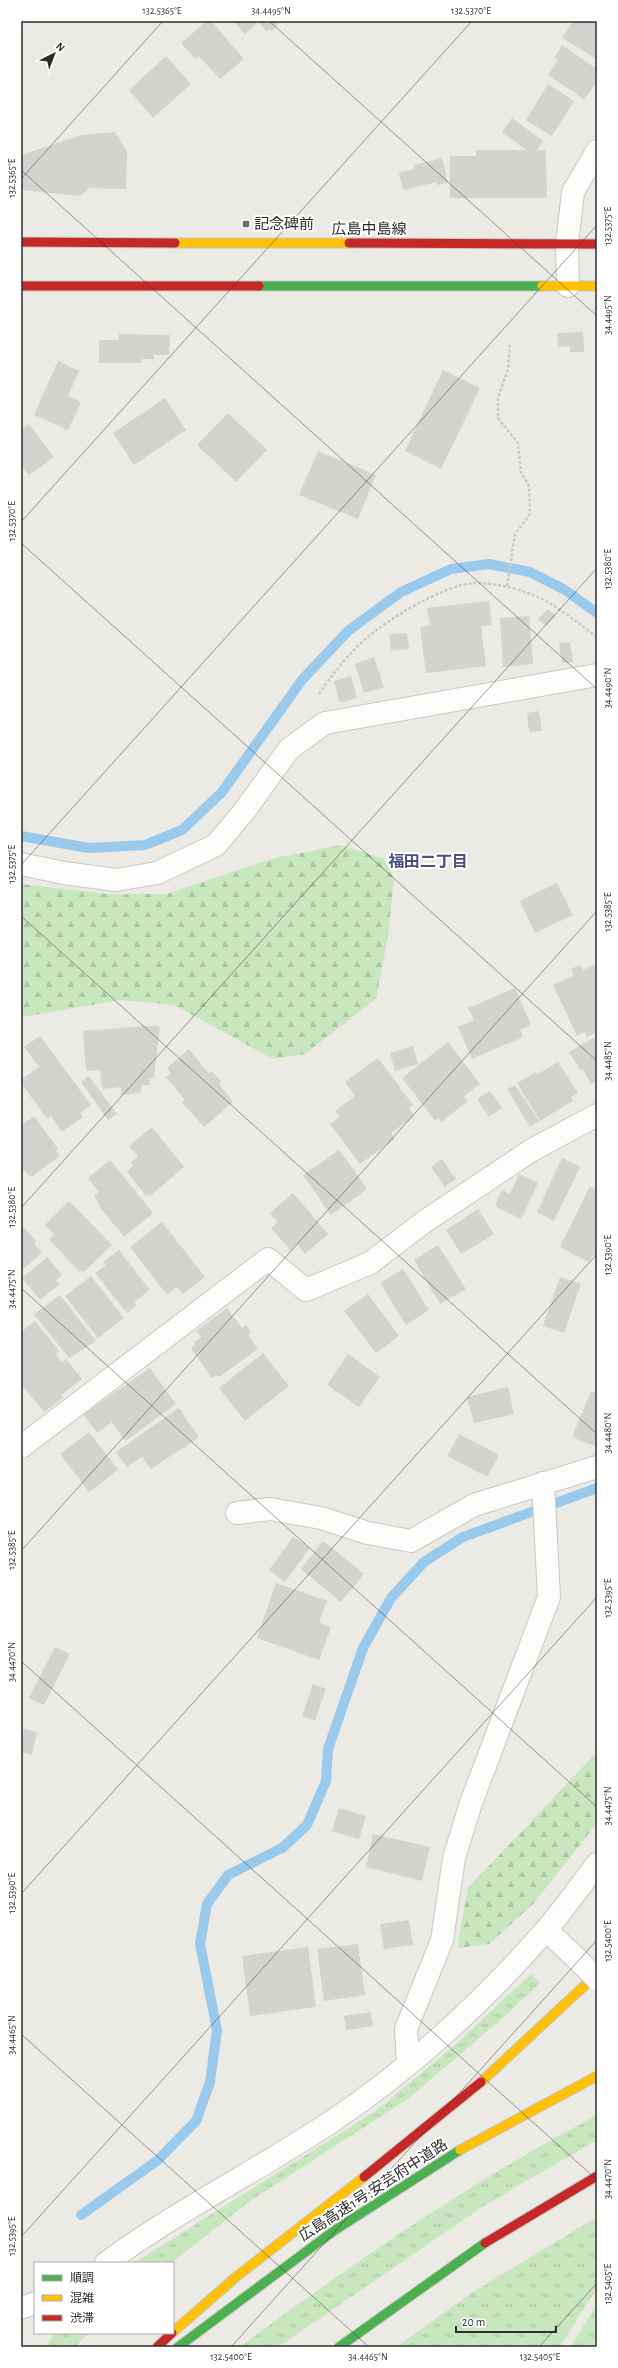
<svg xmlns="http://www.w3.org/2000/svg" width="618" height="2368" font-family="'Alegreya Sans','Noto Sans JP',sans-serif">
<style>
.grass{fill:url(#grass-tufts)}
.forest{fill:url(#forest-firs)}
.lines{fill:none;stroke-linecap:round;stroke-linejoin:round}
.stream{stroke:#99c9eb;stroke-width:10}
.building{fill:#d4d3cf}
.street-casing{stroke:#c9c8c8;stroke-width:24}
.fast-casing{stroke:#c6c6c4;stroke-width:11}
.slow-casing{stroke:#c6c6c4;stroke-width:11}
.jam-casing{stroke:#c6c6c4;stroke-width:11}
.path{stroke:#c9c9c8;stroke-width:2.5;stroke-dasharray:3 2;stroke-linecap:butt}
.street{stroke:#fcfcfb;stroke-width:22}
.fast{stroke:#4caf50;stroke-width:9}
.slow{stroke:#ffc107;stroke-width:9}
.jam{stroke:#c62828;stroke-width:9}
.street-bridge-casing{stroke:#c9c8c8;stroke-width:24;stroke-linecap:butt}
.street-bridge{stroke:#fcfcfb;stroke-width:22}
.ticks{fill:none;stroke:#2e2e2e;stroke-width:1;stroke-opacity:0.45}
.poi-dot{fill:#70706e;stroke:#fff;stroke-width:1.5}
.labels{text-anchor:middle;stroke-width:4;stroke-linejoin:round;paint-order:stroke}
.poi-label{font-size:15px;fill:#2e2e2e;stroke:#fff;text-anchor:start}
.street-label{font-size:15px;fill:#2e2e2e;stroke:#fff}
.neighbourhood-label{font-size:16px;font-weight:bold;fill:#4d4f7f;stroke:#fff}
.neatline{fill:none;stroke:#2e2e2e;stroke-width:1.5}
.ticks-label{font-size:10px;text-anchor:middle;fill:#2e2e2e}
</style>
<defs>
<pattern id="grass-tufts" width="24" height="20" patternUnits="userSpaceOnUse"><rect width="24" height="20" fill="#c8e7be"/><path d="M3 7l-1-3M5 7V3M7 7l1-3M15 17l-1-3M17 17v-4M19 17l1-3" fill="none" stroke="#acc6a4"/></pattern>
<pattern id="forest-firs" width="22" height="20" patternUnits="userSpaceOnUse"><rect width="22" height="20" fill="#c8e7be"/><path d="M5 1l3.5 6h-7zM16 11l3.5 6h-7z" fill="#acc6a4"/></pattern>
</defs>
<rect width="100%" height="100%" fill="#ebeae4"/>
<g class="grass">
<path d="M531 1974 540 1983 505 2016 409 2098 250 2201 171 2263H134L377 2110 457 2043Z"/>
<path d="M597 2115V2140L482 2207 278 2347H240C354 2262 471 2182 597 2115Z"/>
<path d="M597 2217V2281L595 2291 560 2347H396L473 2292Z"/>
<path d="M597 2305V2347H570Z"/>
<path d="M56 2333H89L75 2347H50L48 2342Z"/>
</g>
<g class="forest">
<path d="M341 845 384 859 394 879 388 936 376 999 305 1054 273 1059 174 1005 121 1000 21 1017V884L108 894H167L271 859Z"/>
<path d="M597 1752V1823L534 1903 489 1944 457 1948 468 1888Z"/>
</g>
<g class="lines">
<g class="stream">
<path d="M21 836 89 848 145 845 182 830 222 792 302 680 348 631 401 592 451 569 489 564 530 572 565 590 597 613"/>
<path d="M81 2215 158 2160 196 2121 210 2082 217 2030 200 1944 207 1904 228 1875 282 1848 307 1825 326 1781 328 1749 363 1648 391 1598 424 1562 463 1537 597 1488"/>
</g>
</g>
<g class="building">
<path d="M207 21H211L244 59 220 79 199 56 195 59 181 43Z"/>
<path d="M233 21H282L271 31 269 29 267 32 258 22 245 34Z"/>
<path d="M573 21 597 22V59L562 38Z"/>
<path d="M562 45 597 69V82L584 99 548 75 558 60 554 58Z"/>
<path d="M166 56 191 84 153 118 129 90Z"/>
<path d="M548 84 574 101 552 136 526 120Z"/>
<path d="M512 118 543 141 537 150H546L547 198H450V156H476V150H526L502 132Z"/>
<path d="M115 132 127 152 126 189 90 188 80 196 21 190V155L82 135Z"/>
<path d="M442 158 448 183 437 185V182L403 190 399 173 414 169V165Z"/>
<path d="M583 332 584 352H570V346L558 347 557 333Z"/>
<path d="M119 334 170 335 169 355H154V359H142L141 363H99V340H119Z"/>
<path d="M58 361 79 371 68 396 81 402 68 430 34 415Z"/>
<path d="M443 370 480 388 441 469 405 451Z"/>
<path d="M165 398 186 430 134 465 113 433Z"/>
<path d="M228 413 267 450 236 482 197 445Z"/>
<path d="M29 424 54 457 29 475 21 465V430Z"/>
<path d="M318 451 376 475 358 519 299 495Z"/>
<path d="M489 601 492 625 481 626 486 666 426 673 420 627 430 625 427 608Z"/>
<path d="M548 609 556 616 546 626 538 619Z"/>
<path d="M529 616 533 664 503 667 500 618Z"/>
<path d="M407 633 409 649 391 651 389 634Z"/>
<path d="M570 642 573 662 562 663 559 643Z"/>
<path d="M374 657 384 687 364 693 355 664Z"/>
<path d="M351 676 357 698 340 703 334 681Z"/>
<path d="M539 711 542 731 529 732 527 713Z"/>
<path d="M557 883 573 915 535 933 520 901Z"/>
<path d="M580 965 583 970 594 965 597 972V1032L587 1037 585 1032 577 1036 553 985 574 975 571 969Z"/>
<path d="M515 988 531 1025 520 1030 523 1037 472 1059 458 1027 474 1020 468 1008Z"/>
<path d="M145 1026H160L154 1078 149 1079 150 1085H141V1093L121 1095V1087L102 1089 100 1070 86 1071 83 1031Z"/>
<path d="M40 1036 91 1105 80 1113 83 1117 62 1132 51 1116 47 1119 21 1083V1080L39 1067 24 1047Z"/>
<path d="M597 1036V1081L591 1084 583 1069 580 1070 569 1052Z"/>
<path d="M448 1042 480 1084 464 1096 468 1101 441 1122 438 1118 435 1121 402 1078Z"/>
<path d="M413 1046 418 1064 395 1071 390 1053Z"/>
<path d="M189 1049 209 1074 212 1071 221 1082 219 1084 233 1102 204 1127 182 1102 185 1100 166 1077 171 1073 167 1068Z"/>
<path d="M378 1058 413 1105 409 1108 414 1116 391 1133 395 1139 360 1164 330 1124 340 1117 335 1111 355 1096 345 1082Z"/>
<path d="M558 1062 578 1093 571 1097 573 1101 540 1121 517 1083 537 1072 538 1074Z"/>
<path d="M89 1076 117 1114 108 1120 81 1082Z"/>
<path d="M515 1085 539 1121 530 1127 507 1089Z"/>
<path d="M490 1091 502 1108 489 1117 477 1099Z"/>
<path d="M34 1116 58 1149 56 1151 60 1156 31 1177 24 1170 21 1172V1125Z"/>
<path d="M152 1127 184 1167 150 1196 149 1194 146 1196 127 1172 133 1166 131 1163 138 1156 129 1146Z"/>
<path d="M339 1150 367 1189 331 1215 303 1175Z"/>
<path d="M562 1158 580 1167 554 1221 537 1212Z"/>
<path d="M442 1159 456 1179 445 1187 431 1167Z"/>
<path d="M110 1160 153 1213 124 1237 99 1206 100 1205 94 1196 99 1192 88 1178Z"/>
<path d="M519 1174 538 1183 521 1219 495 1206 502 1190 510 1194Z"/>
<path d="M590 1186 597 1190V1257L593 1255 589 1262 560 1247Z"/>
<path d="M293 1193 328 1234 305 1254 297 1244 290 1250 271 1228 278 1222 270 1213Z"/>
<path d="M69 1201 112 1245 84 1272 82 1270 80 1272 49 1240 54 1234 45 1225Z"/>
<path d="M478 1209 494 1234 461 1254 446 1230Z"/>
<path d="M162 1222 205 1277 183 1294 177 1287 167 1295 130 1247Z"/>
<path d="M23 1226 36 1241 34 1243 42 1253 21 1271V1227Z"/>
<path d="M438 1245 466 1289 440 1304 414 1260Z"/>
<path d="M119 1250 150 1290 134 1302 137 1305 127 1313 95 1273 106 1265 103 1262Z"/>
<path d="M47 1257 62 1275 56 1280 60 1284 40 1300 22 1278Z"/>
<path d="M403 1269 429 1310 406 1325 380 1283Z"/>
<path d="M91 1276 124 1318 98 1338 65 1296Z"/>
<path d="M560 1277 581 1284 564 1333 543 1326Z"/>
<path d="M368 1294 399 1336 376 1353 344 1311Z"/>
<path d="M60 1295 96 1341 69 1358 34 1314Z"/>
<path d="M227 1308 242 1328 246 1325 251 1332 248 1335 258 1349 219 1377 217 1375 212 1378 191 1348 196 1344 194 1342 201 1337 196 1331Z"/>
<path d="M35 1321 60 1352 56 1355 62 1362 66 1359 82 1379 61 1395 63 1398 44 1412 21 1384V1332Z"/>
<path d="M263 1353 289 1386 245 1421 219 1388Z"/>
<path d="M348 1354 380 1377 359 1407 327 1385Z"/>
<path d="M150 1368 176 1404 127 1440H124L112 1422 97 1433 83 1414Z"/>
<path d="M508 1387 514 1414 474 1423 467 1397Z"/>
<path d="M591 1391 597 1394V1447L572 1437Z"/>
<path d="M179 1408 199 1437 151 1469 142 1457 127 1467 116 1452Z"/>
<path d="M89 1432 118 1470 89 1492 60 1454Z"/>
<path d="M459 1434 499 1455 487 1477 447 1456Z"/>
<path d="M293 1537 310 1548 285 1582 269 1570Z"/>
<path d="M323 1541 364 1574 341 1602 301 1569Z"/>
<path d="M276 1583 327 1601 319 1622 331 1627 319 1660 257 1638Z"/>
<path d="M55 1647 70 1654 44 1705 29 1698Z"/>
<path d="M313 1684 326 1689 315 1721 302 1716Z"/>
<path d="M24 1729 37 1732 32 1755 21 1753Z"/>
<path d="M339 1808 366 1816 359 1839 332 1831Z"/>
<path d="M373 1834 430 1847 422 1881 366 1867Z"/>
<path d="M409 1920 413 1945 384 1949 380 1924Z"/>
<path d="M358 1944 365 1995 324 2001 317 1949Z"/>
<path d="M308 1947 316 2007 250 2016 242 1956Z"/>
<path d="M371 2012 373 2026 346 2030 344 2016Z"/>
</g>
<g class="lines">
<defs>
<g id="street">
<path d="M568 286 567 244 573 192 597 151"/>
<path d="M21 864 64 873 116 880 157 873 216 845 246 809 289 749 325 723 597 675"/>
<path d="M21 1447 268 1259 306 1290 370 1263 424 1222 532 1150 597 1115"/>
<path d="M237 1513 270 1509 321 1518 368 1533 411 1541 474 1505 597 1467"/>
<path d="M546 1930 572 1954"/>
<path d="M408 2064 406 2029 442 1940 454 1858 471 1803 549 1597 543 1483"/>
<path d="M106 2263C178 2210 259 2170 334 2120 411 2068 485 2000 546 1930 564 1909 580 1886 597 1864"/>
<path d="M21 2308 35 2303"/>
</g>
<g id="fast">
<path d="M259 286H542"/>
<path d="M178 2347 335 2230 460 2150"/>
<path d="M339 2347 485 2243"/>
</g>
<g id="slow">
<path d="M175 243H349"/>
<path d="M542 286H597"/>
<path d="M481 2082 597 1974"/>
<path d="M460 2150 597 2076"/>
<path d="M173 2332 236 2277 364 2177"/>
</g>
<g id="jam">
<path d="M21 242 175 243"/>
<path d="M349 243 597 244"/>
<path d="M21 286H259"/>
<path d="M364 2177 481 2082"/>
<path d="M485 2243 597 2176"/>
<path d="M157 2347 172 2333"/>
</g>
</defs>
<use href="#street" class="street-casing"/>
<use href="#fast" class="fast-casing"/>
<use href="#slow" class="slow-casing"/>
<use href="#jam" class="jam-casing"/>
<g class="path">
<path d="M507 586 515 534 530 514 529 486 521 472 518 443 498 418V398L508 369 510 343"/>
<path d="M319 694C332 675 346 657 363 641 386 620 445 584 475 583 497 583 520 589 540 598 558 606 580 625 597 637"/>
</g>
<use href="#street" class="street"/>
<use href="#fast" class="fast"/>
<use href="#slow" class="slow"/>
<use href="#jam" class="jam"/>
<defs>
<path id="street-bridge" d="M572 1954 597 1979"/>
</defs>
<use href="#street-bridge" class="street-bridge-casing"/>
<use href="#street-bridge" class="street-bridge"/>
</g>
<path class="ticks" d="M269 21 597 316M21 170 597 689M21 179 163 21M21 522 472 21M21 543 597 1061M21 865 597 225M21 916 597 1434M21 1208 597 568M21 1288 597 1807M21 1551 597 911M21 1661 597 2180M21 1894 597 1254M21 2034 369 2347M21 2237 597 1597M231 2347 597 1940M539 2347 597 2283"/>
<rect class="poi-dot" x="242" y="220" width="8" height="8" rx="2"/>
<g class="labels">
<g class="poi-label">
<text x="254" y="229">記念碑前</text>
</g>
<g class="street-label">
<text x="369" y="234">広島中島線</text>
<text transform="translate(373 2190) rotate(-33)" y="5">広島高速1号;安芸府中道路</text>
</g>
<g class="neighbourhood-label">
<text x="428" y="867">福田二丁目</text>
</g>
</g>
<rect width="618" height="2368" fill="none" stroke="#ffffff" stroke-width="44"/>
<rect x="34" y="2262" width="140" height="72" fill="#ffffff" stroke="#ababab"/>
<rect x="42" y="2275" width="20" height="6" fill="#4caf50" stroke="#ababab"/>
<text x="70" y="2282" font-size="12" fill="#2e2e2e">順調</text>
<rect x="42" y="2295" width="20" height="6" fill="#ffc107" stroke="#ababab"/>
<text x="70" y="2302" font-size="12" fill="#2e2e2e">混雑</text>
<rect x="42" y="2315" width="20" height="6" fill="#c62828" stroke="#ababab"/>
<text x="70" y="2322" font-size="12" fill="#2e2e2e">渋滞</text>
<g transform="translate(54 54) rotate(42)" stroke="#ffffff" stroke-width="3" paint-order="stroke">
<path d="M0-3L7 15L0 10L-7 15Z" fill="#2e2e2e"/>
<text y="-6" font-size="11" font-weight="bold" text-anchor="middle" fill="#2e2e2e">N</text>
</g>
<path d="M456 2326v6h100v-6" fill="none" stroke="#2e2e2e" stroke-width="2"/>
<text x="462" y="2326" font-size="12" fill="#2e2e2e" stroke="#ffffff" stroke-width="3" paint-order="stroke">20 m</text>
<rect x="22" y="22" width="574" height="2324" class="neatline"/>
<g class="ticks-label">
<text x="162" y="14">132.5365°E</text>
<text x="271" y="14">34.4495°N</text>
<text x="471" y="14">132.5370°E</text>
<text transform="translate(11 178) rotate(-90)" y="4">132.5365°E</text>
<text transform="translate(607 226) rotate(-90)" y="4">132.5375°E</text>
<text transform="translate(607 315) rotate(-90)" y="4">34.4495°N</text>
<text transform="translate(11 521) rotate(-90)" y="4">132.5370°E</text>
<text transform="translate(607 569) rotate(-90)" y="4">132.5380°E</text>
<text transform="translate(607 688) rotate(-90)" y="4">34.4490°N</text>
<text transform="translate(11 864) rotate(-90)" y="4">132.5375°E</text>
<text transform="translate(607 912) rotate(-90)" y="4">132.5385°E</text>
<text transform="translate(607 1061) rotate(-90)" y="4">34.4485°N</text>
<text transform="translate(11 1207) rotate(-90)" y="4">132.5380°E</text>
<text transform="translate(607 1255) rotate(-90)" y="4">132.5390°E</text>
<text transform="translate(11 1289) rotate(-90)" y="4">34.4475°N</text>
<text transform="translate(607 1433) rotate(-90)" y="4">34.4480°N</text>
<text transform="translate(11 1550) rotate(-90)" y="4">132.5385°E</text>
<text transform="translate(607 1598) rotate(-90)" y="4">132.5395°E</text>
<text transform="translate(11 1662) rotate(-90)" y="4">34.4470°N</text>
<text transform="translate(607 1806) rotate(-90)" y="4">34.4475°N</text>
<text transform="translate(11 1893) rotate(-90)" y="4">132.5390°E</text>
<text transform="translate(607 1941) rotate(-90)" y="4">132.5400°E</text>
<text transform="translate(11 2035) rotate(-90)" y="4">34.4465°N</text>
<text transform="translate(607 2179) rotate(-90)" y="4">34.4470°N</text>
<text transform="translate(11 2236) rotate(-90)" y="4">132.5395°E</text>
<text transform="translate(607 2284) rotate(-90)" y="4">132.5405°E</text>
<text x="231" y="2360">132.5400°E</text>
<text x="368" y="2360">34.4465°N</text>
<text x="540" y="2360">132.5405°E</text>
</g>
</svg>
